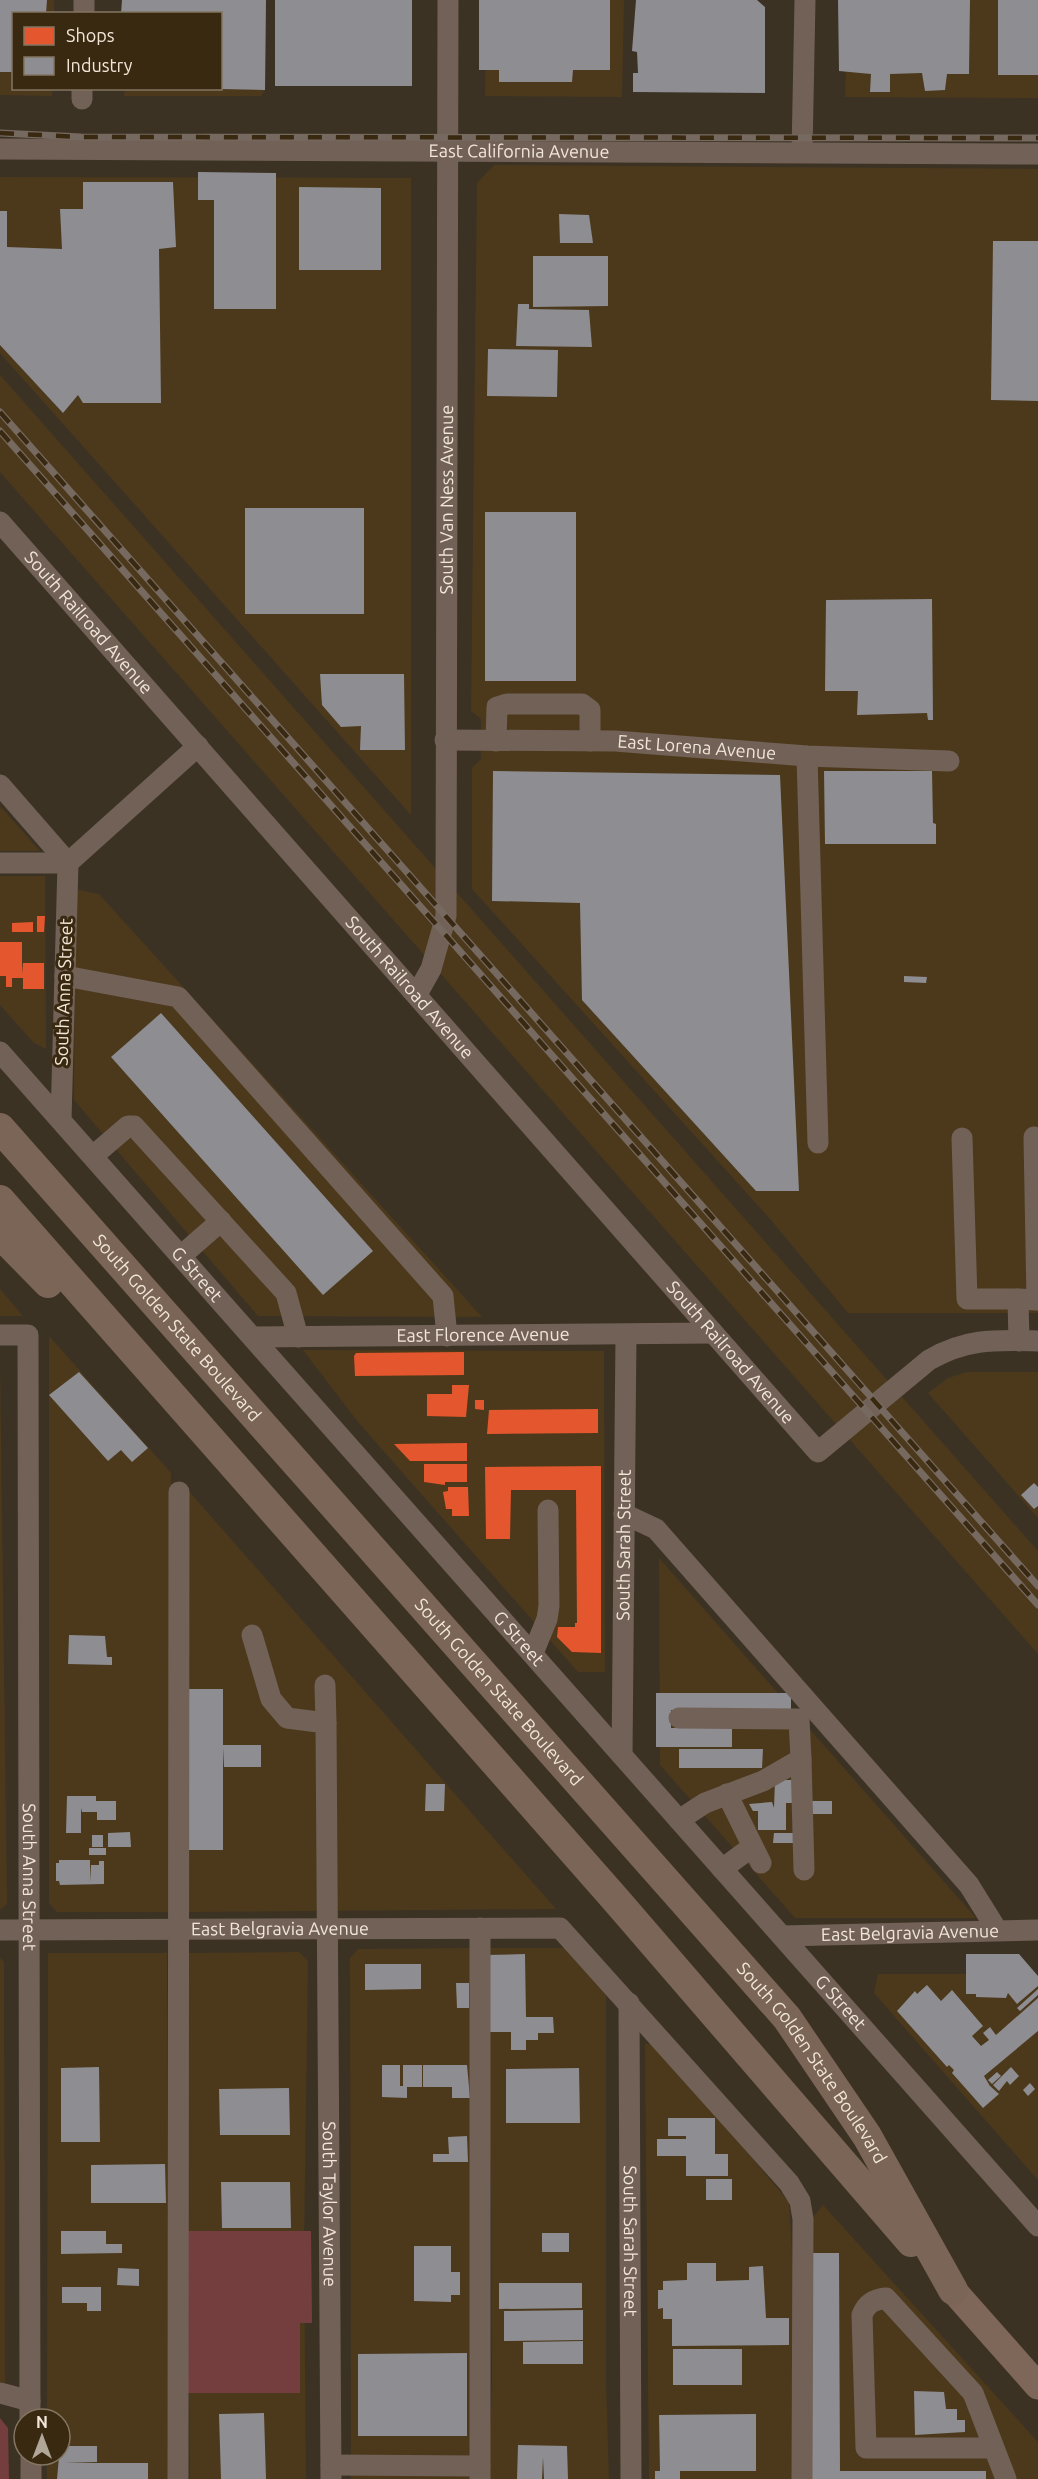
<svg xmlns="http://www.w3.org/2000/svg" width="1038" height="2479" font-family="Ubuntu,sans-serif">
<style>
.built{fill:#4c391c}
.green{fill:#743e3f}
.shops{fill:#e4572e}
.industry{fill:#8d8d92}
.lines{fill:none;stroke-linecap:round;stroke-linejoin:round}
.minor{stroke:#726157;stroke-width:21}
.major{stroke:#7e6658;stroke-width:27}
.highway{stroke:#7a6557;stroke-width:30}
.rail-casing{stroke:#766960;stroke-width:7}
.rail{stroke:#392911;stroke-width:4.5;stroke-dasharray:14;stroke-linecap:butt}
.labels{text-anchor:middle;stroke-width:6;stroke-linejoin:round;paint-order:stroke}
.street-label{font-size:18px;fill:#f1e6d8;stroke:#392911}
</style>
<rect width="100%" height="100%" fill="#3b3224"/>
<g class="built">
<path d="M0 0H54V13L14 14V88L52 89V96L0 95Z"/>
<path d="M127 0H266L265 90 261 96H124L125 89 220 88V14Z"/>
<path d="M487 0H624L622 97 485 96Z"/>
<path d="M848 0H1038V98L845 97Z"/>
<path d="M494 165 1038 169V1313H848L771 1220 472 889V768L481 759V719L471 711 477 183Z"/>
<path d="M0 177 411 178V815L0 353Z"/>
<path d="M0 375 1038 1551V1654L0 472Z"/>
<path d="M0 806 40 851H0Z"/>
<path d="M0 876H45L46 1049 34 1043 0 1005Z"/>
<path d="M75 889 99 894 482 1317 258 1316 74 1100Z"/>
<path d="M0 1289 23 1316H0Z"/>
<path d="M49 1336 171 1473 169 1912H57L49 1903Z"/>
<path d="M303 1350 604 1351 605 1672H578L358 1422Z"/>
<path d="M0 1357 7 1904 0 1910Z"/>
<path d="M967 1372H1038V1518L928 1393 948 1378Z"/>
<path d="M187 1489 556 1909 187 1912Z"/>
<path d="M659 1558 976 1918H795L660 1765Z"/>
<path d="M470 1948V2479H351L350 1958 358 1949Z"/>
<path d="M486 1948H568L606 1993V2383L609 2479H488L492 2383 491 2191Z"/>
<path d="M299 1952 308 1961 304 2246 306 2479H190L185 1953Z"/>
<path d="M48 1953H167L169 2479H47V2455H60V2419H47Z"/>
<path d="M0 1958 4 1962 5 2383 0 2382Z"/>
<path d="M878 1974H1036L1038 1977V2180L874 1993Z"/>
<path d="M645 2044H656L789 2202 797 2337 794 2479H649Z"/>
<path d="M823 2205 1038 2442V2479H811L809 2222Z"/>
</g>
<g class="green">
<path d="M186 2231H311L312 2323H300V2393H186Z"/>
<path d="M0 2418 8 2428 9 2479H0Z"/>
</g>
<g class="shops">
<path d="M37 916H45L44 932H37Z"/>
<path d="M33 922V932H12V923Z"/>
<path d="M0 942H22V974L23 963H44V989H23V978H12V987H6V976H0Z"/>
<path d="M464 1352V1375L355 1376 354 1356 356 1353Z"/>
<path d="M452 1385H469L466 1417 427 1416V1394H452Z"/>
<path d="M475 1400H484V1410L475 1409Z"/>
<path d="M598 1409V1433L487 1434 489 1410Z"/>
<path d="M467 1443V1461H410L394 1444Z"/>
<path d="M424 1464H467V1482H445V1485L424 1482Z"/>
<path d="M601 1466V1653L572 1652 557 1637 558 1627H575V1623H577L576 1490H511L510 1539H486L485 1467Z"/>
<path d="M448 1487H468L469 1516H452V1509H446L443 1492 448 1491Z"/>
</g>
<g class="industry">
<path d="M0 0H47L46 14H14V72H0Z"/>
<path d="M122 0H266L265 90 220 89V14H121Z"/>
<rect x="275" y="0" width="137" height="86"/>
<path d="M479 0H610V70H573L572 82H499V70H479Z"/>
<path d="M636 0H757L765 7V93L633 92V73H638L637 52 632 51Z"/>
<path d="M838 0H970L969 74H947L945 90 925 91 922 73 890 74V92H870L871 74 839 71Z"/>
<rect x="998" y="0" width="40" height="75"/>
<path d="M198 172 276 173V309H214V200H198Z"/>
<path d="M83 182H173L176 247 159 249 161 403H83L78 395 63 413 0 345V211H7V247L62 249 60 209H83Z"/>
<path d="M299 187 381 188V270H299Z"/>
<path d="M559 214 589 215 593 243H560Z"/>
<path d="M993 241H1038V401L991 400Z"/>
<path d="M533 256H608V306L533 307Z"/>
<path d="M518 304H529V309L589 310 592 347 516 346Z"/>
<path d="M488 349 558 350 557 397 487 396Z"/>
<rect x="245" y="508" width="119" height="106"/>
<rect x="485" y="512" width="91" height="169"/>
<path d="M932 599 933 720H928L927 713 857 715 858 691H825L826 600Z"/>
<path d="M320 674H404L405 750H360L361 726 341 727 322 705Z"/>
<path d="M493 771 780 775 799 1191H756L582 1000 580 903 492 901Z"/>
<path d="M824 771H932L933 823 936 824V844H825Z"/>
<path d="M904 976 927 977 926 983 904 982Z"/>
<path d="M161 1013 373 1251 323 1295 111 1057Z"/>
<path d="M79 1372 148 1448 132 1462 121 1450 108 1461 49 1395Z"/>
<path d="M1034 1483 1038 1487V1506L1034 1509 1021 1495Z"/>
<path d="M69 1635 105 1636 107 1657H112V1665L68 1664Z"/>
<path d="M186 1689H223V1745H261V1767H224L223 1748V1850H185Z"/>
<path d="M656 1693H791V1709L671 1710V1728H732V1747H656Z"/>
<path d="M679 1749H763L762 1768H679Z"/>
<path d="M775 1780H795L796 1803H786V1830H758V1811H753L749 1804 772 1802 774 1808Z"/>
<path d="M426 1784H445L444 1811H425Z"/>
<path d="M67 1796H96V1801H116V1820H97V1812H82L81 1808V1833H66Z"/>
<rect x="810" y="1801" width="22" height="13"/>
<path d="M130 1832 131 1847H108V1833Z"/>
<path d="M774 1833H794V1843H773Z"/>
<rect x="92" y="1835" width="11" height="12"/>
<rect x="89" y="1848" width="17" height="7"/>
<path d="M59 1860H90V1882L91 1865H99V1861H104V1884L60 1885 59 1881H56V1863H59Z"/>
<path d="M525 1954 526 2017H553L554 2033H538V2040H526V2050H511V2032H488L487 1955Z"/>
<path d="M966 1954H1019L1038 1976V1986L1017 2004 1008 1993 1006 1998 976 1997V1994H966Z"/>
<path d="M365 1964H421V1989L365 1990Z"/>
<path d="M456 1983H469V2008H457Z"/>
<path d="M927 1985 941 2001 952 1990 983 2026 972 2036 981 2046 989 2040 983 2033 990 2027 996 2035 1038 1998V2031L984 2076 990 2086 999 2094 983 2108 952 2073 954 2070 949 2065 947 2067 897 2011 915 1991 917 1994Z"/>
<path d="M1038 1989V1995L1020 2011 1017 2008Z"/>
<path d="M382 2065H400V2086H403V2065H422V2087H407V2098L382 2097Z"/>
<path d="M423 2065H467L470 2098H452V2087H423Z"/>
<path d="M99 2067 100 2142H61V2068Z"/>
<path d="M1011 2067 1019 2076 1010 2085 1007 2081 999 2091 993 2085Z"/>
<path d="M579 2068 580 2123H506V2069Z"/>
<path d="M997 2072 1001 2076 992 2084 988 2080Z"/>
<path d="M1030 2083 1035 2089 1028 2096 1023 2090Z"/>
<path d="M289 2088 290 2135H220L219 2089Z"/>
<path d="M668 2118H715V2154H728V2176H686V2156H657V2139H686V2136H668Z"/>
<path d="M467 2136 468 2162H433V2154H449L448 2137Z"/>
<path d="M165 2164 166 2203H91V2165Z"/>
<rect x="706" y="2179" width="26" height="21"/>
<path d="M221 2182H290L291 2228H222Z"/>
<path d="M61 2231H106V2244H122V2253L61 2254Z"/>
<rect x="542" y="2233" width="27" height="19"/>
<path d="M414 2246H451V2272H460V2295H451V2302L414 2301Z"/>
<path d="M812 2253H839L840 2471H986V2479H812Z"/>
<path d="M687 2263H716V2281L749 2280V2267L763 2266 766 2318H789V2345L672 2346V2319H663V2308L658 2309V2290H663V2281L687 2280Z"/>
<path d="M118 2268 139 2269V2286L117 2285Z"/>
<path d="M499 2283H582V2308L499 2309Z"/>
<path d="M62 2287H101V2311H87V2303H62Z"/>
<path d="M583 2310V2340L504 2341V2311Z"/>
<path d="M583 2341V2364H523V2342Z"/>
<rect x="673" y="2349" width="69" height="36"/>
<path d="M467 2353V2436H358V2354Z"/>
<path d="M914 2391 944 2392 946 2409H957V2420H965V2432L915 2435Z"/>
<path d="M264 2413 266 2479H221L219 2414Z"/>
<path d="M756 2414V2471H680V2479H655V2471H660L659 2415Z"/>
<path d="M518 2445 567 2446 568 2479H544L543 2457 542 2479H517Z"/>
<path d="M60 2446H97V2462L64 2463H148V2479H57Z"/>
</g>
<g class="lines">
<g class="minor">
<path d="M84 14V0"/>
<path d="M82 99V88"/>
<path id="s1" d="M0 149 1038 154"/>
<path d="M802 152 805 0"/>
<path id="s2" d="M0 522 818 1452 929 1360C967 1338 995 1340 1038 1341"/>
<path id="s3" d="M445 740 615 741 807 756 949 761"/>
<path d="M496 741 497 707 507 704H582L590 710V741"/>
<path d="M807 756 818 1143"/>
<path d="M0 785 68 863 61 1120"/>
<path d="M0 863H68L198 746"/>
<path d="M65 976 178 997 443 1296 447 1336"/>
<path id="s4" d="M417 994 431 969 446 916 448 0"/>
<path id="s5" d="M0 1052 1038 2226"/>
<path d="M962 1138 967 1299H1018L1019 1341"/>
<path d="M93 1156 128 1126H134L286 1293 298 1337"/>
<path d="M182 1255 221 1221"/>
<path d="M1018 1299 1037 1300 1034 1137"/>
<path id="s6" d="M0 1335H28L30 2419"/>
<path id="s7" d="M253 1337 713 1333"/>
<path d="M624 1514 656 1529 969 1885 997 1930"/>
<path id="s8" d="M252 1635 271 1699 287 1718 326 1723 331 2479"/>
<path d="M533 1653 547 1619 549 1606 548 1510"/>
<path d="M325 1685 326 1723"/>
<path d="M679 1718 799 1719 801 1759 763 1781 705 1803 679 1820"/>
<path id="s9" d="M622 1755 626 1335"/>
<path d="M801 1759 804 1870"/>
<path d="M727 1794 761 1863"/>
<path d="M722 1869 752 1847"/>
<path id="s10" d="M0 1930 560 1928 789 2183 800 2201 803 2219 802 2479"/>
<path id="s11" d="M782 1936 1038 1930"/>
<path id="s12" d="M629 2003 631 2479"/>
<path d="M0 2393 30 2401"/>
<path d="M994 2448H866L862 2315C867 2303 873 2300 886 2298L973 2393 1006 2479"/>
<path d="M31 2455V2479"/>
<path d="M331 2465 480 2466"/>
<path d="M178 2479 179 1492"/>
<path d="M480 2479V1928"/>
</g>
<path class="major" d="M953 2290 1038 2386"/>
<g class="highway">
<path id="s13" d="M0 1128 787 2018 867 2136 953 2290"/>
<path d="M0 1200 616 1900 911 2242"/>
<path d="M0 1234 48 1283"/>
</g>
<defs>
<g id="rail">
<path d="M0 133 81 137 1038 138"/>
<path d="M0 412 1038 1586"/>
<path d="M0 431 1038 1605"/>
</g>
</defs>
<use href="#rail" class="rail-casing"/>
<use href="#rail" class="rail"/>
</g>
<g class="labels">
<g class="street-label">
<text dy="6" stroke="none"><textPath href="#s1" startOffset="519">East California Avenue</textPath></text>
<text dy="6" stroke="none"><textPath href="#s4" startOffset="500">South Van Ness Avenue</textPath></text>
<text dy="6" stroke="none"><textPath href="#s2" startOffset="134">South Railroad Avenue</textPath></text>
<text dy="6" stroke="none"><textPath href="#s3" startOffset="252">East Lorena Avenue</textPath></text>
<text dy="6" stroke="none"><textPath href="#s2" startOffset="620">South Railroad Avenue</textPath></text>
<text transform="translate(64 992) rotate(-88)" y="6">South Anna Street</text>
<text dy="6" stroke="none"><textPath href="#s5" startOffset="297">G Street</textPath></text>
<text dy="6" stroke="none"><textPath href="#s13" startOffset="267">South Golden State Boulevard</textPath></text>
<text dy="6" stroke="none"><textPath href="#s7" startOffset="230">East Florence Avenue</textPath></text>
<text dy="6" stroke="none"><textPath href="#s2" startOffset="1106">South Railroad Avenue</textPath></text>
<text dy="6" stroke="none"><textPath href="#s9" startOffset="210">South Sarah Street</textPath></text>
<text dy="6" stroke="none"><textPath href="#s5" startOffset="783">G Street</textPath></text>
<text dy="6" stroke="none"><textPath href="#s13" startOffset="753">South Golden State Boulevard</textPath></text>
<text dy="6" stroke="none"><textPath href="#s6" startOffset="570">South Anna Street</textPath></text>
<text dy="6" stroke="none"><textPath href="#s10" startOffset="280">East Belgravia Avenue</textPath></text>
<text dy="6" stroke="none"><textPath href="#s11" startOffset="128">East Belgravia Avenue</textPath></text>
<text dy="6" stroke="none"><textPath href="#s5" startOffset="1269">G Street</textPath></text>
<text dy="6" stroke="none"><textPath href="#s13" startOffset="1239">South Golden State Boulevard</textPath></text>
<text dy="6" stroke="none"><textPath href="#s8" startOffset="612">South Taylor Avenue</textPath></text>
<text dy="6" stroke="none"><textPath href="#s12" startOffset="238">South Sarah Street</textPath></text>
</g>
</g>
<rect x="12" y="12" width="210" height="78" fill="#392911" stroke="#837561" stroke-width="1.5"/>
<rect x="24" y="27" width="30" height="18" fill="#e4572e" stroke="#837561" stroke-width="1.5"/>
<text x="66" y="42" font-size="18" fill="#f1e6d8">Shops</text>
<rect x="24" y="57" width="30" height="18" fill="#8d8d92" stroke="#837561" stroke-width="1.5"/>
<text x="66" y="72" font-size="18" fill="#f1e6d8">Industry</text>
<g transform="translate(42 2437)"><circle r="28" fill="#392911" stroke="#837561" stroke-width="1.5"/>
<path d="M0-4.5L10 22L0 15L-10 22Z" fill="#b1a799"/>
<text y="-9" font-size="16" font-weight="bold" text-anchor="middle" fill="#f1e6d8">N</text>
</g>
</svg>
